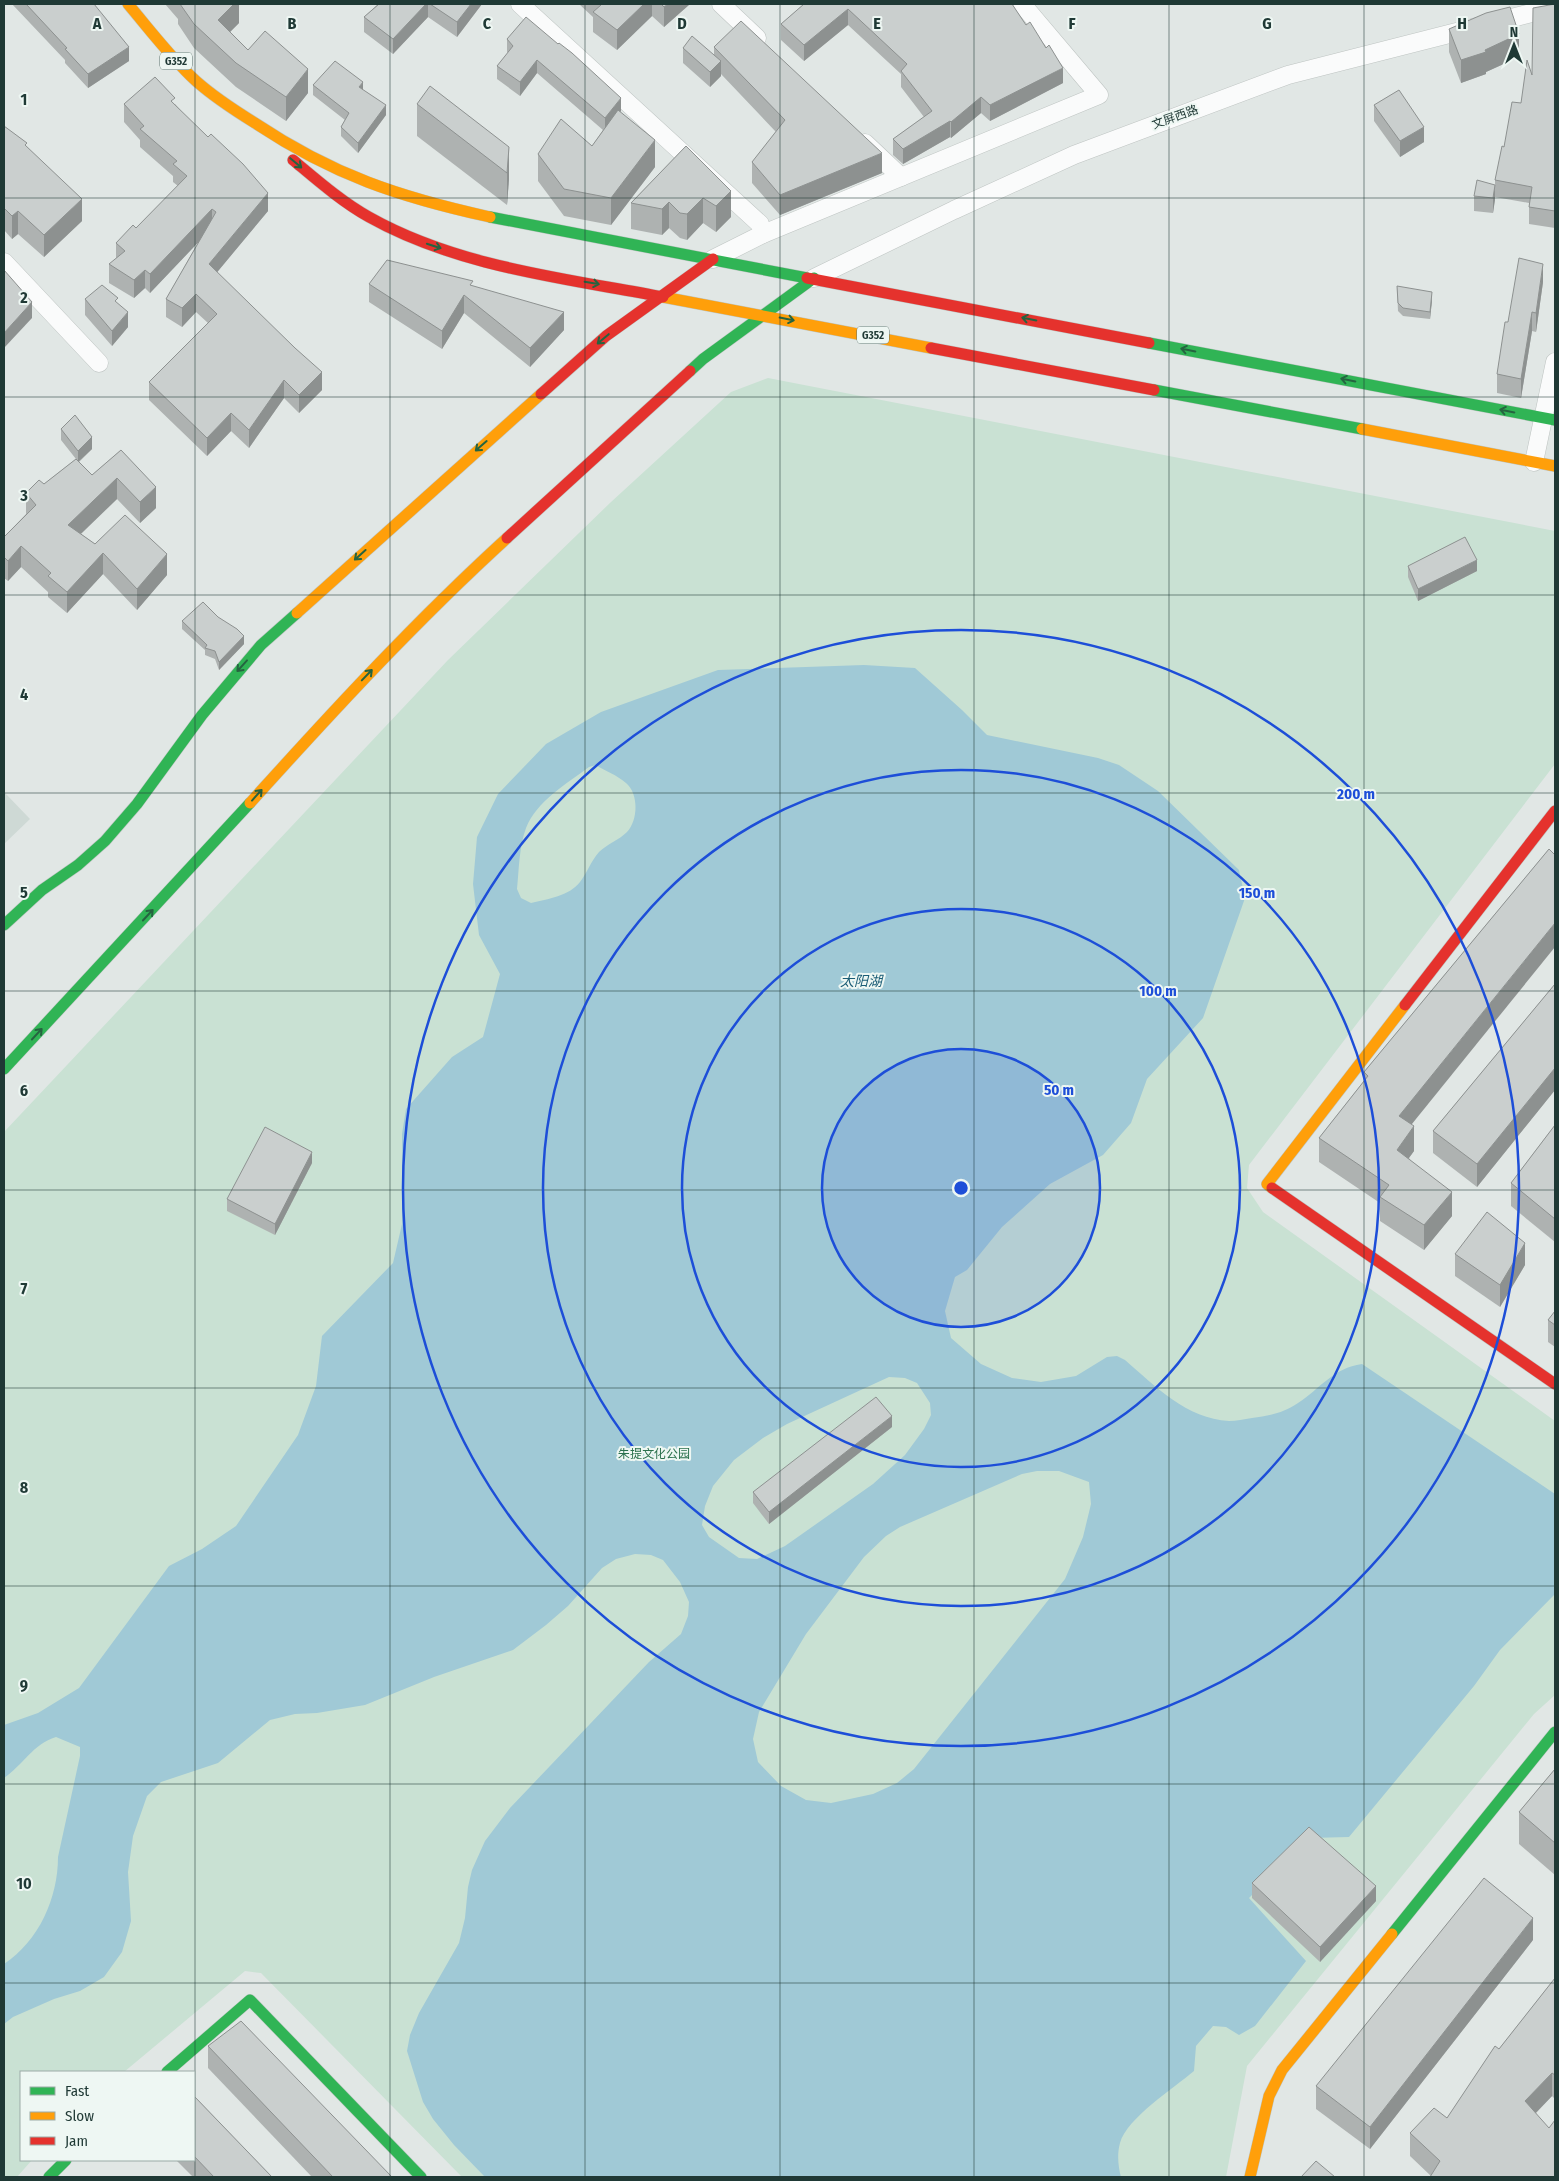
<svg xmlns="http://www.w3.org/2000/svg" width="1559" height="2181" font-family="'Fira Sans Condensed','Noto Sans SC',sans-serif">
<style>
.built{fill:#ced9d5}
.green{fill:#c9e1d3}
.water{fill:#a0c9d6;fill-rule:evenodd}
.lines{fill:none;stroke-linecap:round;stroke-linejoin:round}
.street-casing{stroke:#bec4c2;stroke-width:19}
.fast-casing{stroke:#bdc5c2;stroke-width:12}
.slow-casing{stroke:#bdc5c2;stroke-width:12}
.jam-casing{stroke:#bdc5c2;stroke-width:12}
.street{stroke:#fafbfb;stroke-width:18}
.fast{stroke:#30b455;stroke-width:11}
.slow{stroke:#ff9f0a;stroke-width:11}
.jam{stroke:#e5322d;stroke-width:11}
.wall{fill:#aeb2b1}
.shaded-wall{fill:#8d9190}
.building{fill:#cacfce;stroke:#8d9190}
.oneway{stroke:#256440}
.grid{fill:none;stroke:#1f3935;stroke-width:1;stroke-opacity:0.55}
.ring{fill:none;stroke:#1d4ed8;stroke-width:2.5}
.labels{text-anchor:middle;stroke-width:4;stroke-linejoin:round;paint-order:stroke}
.shield{fill:#eef7f3;stroke:#5d726e;stroke-width:1}
.shield-label{font-size:11px;font-weight:bold;fill:#1f3935}
.street-label{font-size:12px;fill:#1f3935;stroke:#eef7f3}
.park-label{font-size:12px;fill:#29704c;stroke:#eef7f3}
.water-label{font-size:14px;font-style:italic;fill:#1a5c75;stroke:#eef7f3}
.grid-label{font-size:16px;text-anchor:middle;font-weight:bold;fill:#1f3935;stroke:#eef7f3;stroke-width:4;stroke-linejoin:round;paint-order:stroke}
.centre{fill:#1d4ed8;stroke:#eef7f3;stroke-width:2.5}
.ring-label{font-size:15px;text-anchor:middle;font-weight:bold;fill:#1d4ed8;stroke:#eef7f3;stroke-width:4;stroke-linejoin:round;paint-order:stroke}
</style>
<rect width="100%" height="100%" fill="#e1e7e5"/>
<path class="built" d="M4 792 30 819 4 844Z"/>
<path class="green" d="M768 378 1555 531V764L1249 1165 1247 1188 1263 1212 1555 1421V1695L1534 1714 1247 2066 1226 2177H462L261 1973 245 1971 124 2072H21V2160H32L17 2177H4V1132L448 660 611 502 731 392Z"/>
<path class="water" d="M864 665 915 668 962 710 987 735 1098 758 1119 765 1158 791 1239 870 1245 898 1203 1018 1147 1079 1131 1123 1103 1155 1050 1184 1002 1227 967 1270 955 1277 945 1311 951 1338 981 1364 1012 1378 1041 1382 1076 1376 1107 1357 1117 1356 1125 1360C1155 1386 1187 1419 1229 1421 1236 1421 1244 1419 1252 1418 1269 1416 1283 1413 1298 1403 1321 1388 1333 1368 1362 1364L1555 1494V1594L1500 1650 1474 1686 1349 1837 1309 1838 1249 1898 1306 1961 1255 2026 1239 2035 1226 2027 1213 2026 1196 2046 1194 2071C1174 2088 1127 2118 1120 2143 1117 2154 1118 2166 1121 2177H485L454 2145 433 2119 423 2102 407 2051 410 2035 419 2013 459 1943 465 1918 468 1887 472 1870 485 1841 510 1808 649 1662 681 1634 688 1616 689 1602 680 1582 663 1560 651 1555 635 1554 616 1559 602 1568 568 1606 546 1625 513 1650 434 1677 365 1705 317 1713 295 1714 270 1720 218 1763 161 1782 147 1796 133 1836 128 1872 131 1921 122 1952 104 1977 80 1991 54 1999 13 2017 4 2024V1964C39 1941 58 1898 58 1857L80 1756V1747L56 1737C33 1744 23 1765 4 1778V1725L38 1713 79 1688 169 1566 202 1549 236 1526 298 1435 316 1386 322 1336 393 1263 402 1224V1134L406 1109 452 1057 483 1037 500 974 479 935 473 884 477 837 498 794 546 744 601 712 718 670ZM596 765C605 771 617 775 626 783 639 794 638 820 627 832 619 840 607 844 599 852 591 861 587 873 580 882 569 896 548 899 531 903L521 898 517 889C519 870 519 847 526 828 537 801 566 784 589 767ZM889 1377 905 1378 917 1383 930 1403 931 1415 924 1429 905 1455 873 1484 785 1546 757 1559 739 1558 709 1537 702 1525 705 1506 713 1486 734 1460 763 1438 787 1424ZM1037 1471H1059L1089 1482 1091 1504 1083 1537 1065 1579 914 1769 897 1783 873 1794 831 1803 806 1800 781 1786 758 1762 753 1739 759 1712 806 1634 864 1557 886 1536 900 1527 1022 1474Z"/>
<g class="lines">
<defs>
<g id="street">
<path d="M520 4 760 224 763 234"/>
<path d="M721 4 757 38"/>
<path d="M865 143 901 177"/>
<path d="M713 259 763 234 1099 95 1022 4"/>
<path d="M4 262 99 363"/>
<path d="M814 278 954 210 1074 155 1288 75 1555 7"/>
<path d="M1534 462 1555 362"/>
</g>
<g id="fast">
<path d="M490 217 807 278"/>
<path d="M1149 343 1555 420"/>
<path d="M690 371 703 359 814 278"/>
<path d="M1154 390 1362 429"/>
<path d="M4 925 42 890 78 865 105 841 137 804 202 715 261 645 297 613"/>
<path d="M4 1069 250 803"/>
<path d="M1392 1934 1555 1732"/>
<path d="M167 2072 250 2000 421 2177"/>
<path d="M49 2177 66 2160"/>
</g>
<g id="slow">
<path d="M128 4C150 30 171 58 196 81 214 97 234 110 255 123 333 175 399 197 490 217"/>
<path d="M663 297 931 348"/>
<path d="M1362 429 1555 466"/>
<path d="M297 613 541 394"/>
<path d="M250 803C333 711 416 621 507 538"/>
<path d="M1272 1188 1267 1184 1405 1005"/>
<path d="M1250 2177 1269 2096 1282 2070 1392 1934"/>
</g>
<g id="jam">
<path d="M293 160C317 180 342 202 369 217 458 267 564 278 663 297"/>
<path d="M807 278 1149 343"/>
<path d="M931 348 1154 390"/>
<path d="M541 394 606 336 713 259"/>
<path d="M507 538 690 371"/>
<path d="M1405 1005 1555 811"/>
<path d="M1272 1188 1555 1384"/>
</g>
</defs>
<use href="#street" class="street-casing"/>
<use href="#fast" class="fast-casing"/>
<use href="#slow" class="slow-casing"/>
<use href="#jam" class="jam-casing"/>
<use href="#street" class="street"/>
<use href="#fast" class="fast"/>
<use href="#slow" class="slow"/>
<use href="#jam" class="jam"/>
</g>
<g class="wall">
<path d="M12 4H94L129 61 88 88 65 63V60Z"/>
<path d="M165 4H239V23L230 32 248 50 308 93 286 121 236 87 194 48 178 24V19Z"/>
<path d="M377 4H482L457 37 428 17 393 54 364 32V17L377 5Z"/>
<path d="M579 4H690L664 27 652 16 617 50 593 32V17Z"/>
<path d="M804 4H1012L1063 83 990 121 981 113 951 138 950 137 903 164 893 155V139L924 117 901 87V74L848 25 804 61 781 40V24Z"/>
<path d="M1555 4V228L1529 224V203L1495 197 1493 213 1474 211V196L1495 185V180L1504 147 1532 75Z"/>
<path d="M1449 29 1519 57 1486 72V74L1461 83 1449 52Z"/>
<path d="M507 39 621 111 620 112 655 167 611 225 564 216 538 181V154L592 146 603 130 537 73 520 96 497 79V66L508 53 507 52Z"/>
<path d="M714 47 882 173 780 215 752 183V162L776 132 721 74V76L710 87 683 63V48L714 55Z"/>
<path d="M313 85 363 90 386 115 358 153 341 136V127L345 120 313 95Z"/>
<path d="M124 104H175L268 211 217 272 322 390 299 413 284 398 249 448 231 431 207 456 149 400V382L208 323 196 312 182 327 166 317V299L199 241 150 293 145 288 134 298 109 283V264L116 259V243L136 228 178 186 173 182V176L140 147V140L124 122Z"/>
<path d="M417 104 509 147V179L507 205 417 136Z"/>
<path d="M1374 105 1424 142 1400 157 1374 121Z"/>
<path d="M4 126 27 147 82 221 44 257 18 234 12 239 4 230Z"/>
<path d="M686 146 731 217 716 232 703 223 687 240 680 238 669 228 662 235 631 229V203Z"/>
<path d="M1543 282 1536 332 1532 331 1521 398 1497 393V374L1508 322Z"/>
<path d="M369 284 473 286 564 330 530 367 464 313 442 349 369 302Z"/>
<path d="M1397 286 1432 300 1430 319 1403 316 1398 311Z"/>
<path d="M85 299 128 327 112 346 85 315Z"/>
<path d="M61 429 92 449 79 462 92 475 121 450 156 508 140 523 117 499 81 534 95 544 167 575 137 610 103 574 67 613 48 597V592L21 567 8 581 4 578V537L26 514V493L44 484 76 459 61 440Z"/>
<path d="M1408 566 1477 571 1418 601 1408 577Z"/>
<path d="M182 621 244 644 219 670 215 659 205 655V650L182 629Z"/>
<path d="M1549 849 1411 1125 1414 1151 1409 1158 1452 1216 1424 1250 1380 1221V1203L1319 1162V1138L1364 1081V1072Z"/>
<path d="M1555 984V1090L1477 1187 1433 1153V1131Z"/>
<path d="M1555 1125V1242L1511 1206V1183Z"/>
<path d="M312 1163 275 1235 227 1211V1199Z"/>
<path d="M1455 1254 1525 1265 1500 1307 1455 1276Z"/>
<path d="M1555 1311V1347L1548 1342V1320Z"/>
<path d="M892 1427 769 1524 753 1503V1492Z"/>
<path d="M1555 1769V1875L1519 1844V1812Z"/>
<path d="M1252 1883 1376 1901 1320 1962 1252 1898Z"/>
<path d="M1533 1940 1370 2149 1316 2109V2086Z"/>
<path d="M1555 1978V2099L1552 2096 1536 2113 1555 2177 1431 2176 1410 2156V2133L1447 2118 1499 2049Z"/>
<path d="M208 2046 392 2177H312L208 2068Z"/>
<path d="M194 2096 272 2177H193L176 2160H194Z"/>
</g>
<g class="shaded-wall">
<path d="M234 4H239V23L218 44V20Z"/>
<path d="M426 4H428V17L393 54V39Z"/>
<path d="M471 4H482L457 37V22Z"/>
<path d="M644 4H652V16L617 50V30Z"/>
<path d="M668 4H690L664 27V7Z"/>
<path d="M848 9V25L804 61V45Z"/>
<path d="M1519 34V57L1486 72V74L1461 83V60Z"/>
<path d="M129 47V61L88 88V74Z"/>
<path d="M537 60V73L520 96V82Z"/>
<path d="M721 61V76L710 87V72Z"/>
<path d="M1063 68V83L990 121V105Z"/>
<path d="M308 69V93L286 121V97Z"/>
<path d="M363 82V91L359 87Z"/>
<path d="M981 97V113L951 138V122Z"/>
<path d="M621 98V111L605 131V118Z"/>
<path d="M386 105V115L358 153V143Z"/>
<path d="M950 121V137L903 164V149Z"/>
<path d="M1424 127V142L1400 157V141Z"/>
<path d="M655 140V167L611 225V198Z"/>
<path d="M509 147V179L507 205V173Z"/>
<path d="M882 153V173L780 215V195Z"/>
<path d="M1495 185V200L1493 213V198Z"/>
<path d="M731 191V217L716 232V206Z"/>
<path d="M268 193V211L209 282V264Z"/>
<path d="M703 198V223L687 240V214Z"/>
<path d="M82 199V221L44 257V235Z"/>
<path d="M669 202V228L662 235V209Z"/>
<path d="M212 209V228L150 293V274Z"/>
<path d="M18 211V234L12 239V216Z"/>
<path d="M1543 264V282L1536 332V313Z"/>
<path d="M145 270V288L134 298V280Z"/>
<path d="M1432 292V300L1430 319V312Z"/>
<path d="M196 294V312L182 327V308Z"/>
<path d="M464 295V313L442 349V331Z"/>
<path d="M32 302V318L4 348V333Z"/>
<path d="M128 312V327L112 346V331Z"/>
<path d="M564 312V330L530 367V348Z"/>
<path d="M1532 312V331L1521 398V379Z"/>
<path d="M322 372V390L299 413V395Z"/>
<path d="M284 380V398L249 448V430Z"/>
<path d="M231 413V431L207 456V438Z"/>
<path d="M92 437V449L78 462V451Z"/>
<path d="M117 478V499L68 546V525Z"/>
<path d="M156 487V508L140 523V502Z"/>
<path d="M21 546V567L8 581V561Z"/>
<path d="M103 553V574L67 613V592Z"/>
<path d="M167 554V575L137 610V589Z"/>
<path d="M1477 560V571L1418 601V589Z"/>
<path d="M244 636V644L219 670V662Z"/>
<path d="M1555 923V947L1399 1140V1116Z"/>
<path d="M1555 1068V1090L1477 1187V1164Z"/>
<path d="M1414 1126V1151L1397 1174V1150Z"/>
<path d="M312 1152V1163L275 1235V1224Z"/>
<path d="M1452 1192V1216L1424 1250V1225Z"/>
<path d="M1525 1243V1265L1500 1307V1285Z"/>
<path d="M892 1416V1427L769 1524V1512Z"/>
<path d="M1376 1886V1901L1320 1962V1947Z"/>
<path d="M1533 1918V1940L1370 2149V2127Z"/>
<path d="M1552 2073V2096L1525 2124V2101Z"/>
</g>
<g class="building">
<path d="M26 4H94L129 47 88 74 65 49 67 48Z"/>
<path d="M180 4H234L218 20 248 50 265 31 308 69 286 97 236 63 194 24Z"/>
<path d="M379 4H426L393 39 364 17Z"/>
<path d="M430 4H471L457 22Z"/>
<path d="M600 4H644L617 30 593 12 601 5Z"/>
<path d="M661 4H668L664 7Z"/>
<path d="M804 4H1012L1026 25 1030 22 1046 48 1049 45 1063 68 990 105 981 97 951 122 950 121 903 149 893 139 932 111 901 71 907 64 848 9 804 45 781 24Z"/>
<path d="M1555 4V211L1529 207 1532 187 1495 180 1502 146 1504 147 1512 102 1521 103 1527 60 1532 75 1533 8Z"/>
<path d="M1510 7 1519 34 1485 50 1486 52 1461 60 1449 29 1486 13Z"/>
<path d="M526 17 558 44 559 43 572 53 621 98 605 118 537 60 520 82 497 66 513 46 507 39Z"/>
<path d="M741 21 882 153 780 195 752 162 785 120 714 47Z"/>
<path d="M692 36 721 61 710 72 683 48Z"/>
<path d="M335 61 363 82 359 87 386 105 358 143 341 127 349 113 313 85Z"/>
<path d="M155 77 175 98 171 101 208 137 211 134 243 164 268 193 209 264 295 348 322 372 299 395 284 380 249 430 231 413 207 438 149 382 217 314 196 294 182 308 166 299 216 212 212 209 150 274 145 270 134 280 109 264 125 251 116 243 133 225 136 228 187 176 173 164 177 161 140 129 144 126 124 104Z"/>
<path d="M430 86 509 147 507 173 417 104Z"/>
<path d="M1399 90 1424 127 1400 141 1374 105Z"/>
<path d="M618 110 655 140 611 198 564 189 538 154 561 119 592 146Z"/>
<path d="M4 126 27 143 25 145 82 199 44 235 18 211 12 216 4 208Z"/>
<path d="M686 146 731 191 716 206 703 198 687 214 680 213 669 202 662 209 631 203Z"/>
<path d="M1477 180 1495 185 1493 198 1474 196Z"/>
<path d="M1519 258 1543 264 1536 313 1532 312 1521 379 1497 374 1505 322H1508Z"/>
<path d="M387 260 473 281 470 285 564 312 530 348 464 295 442 331 369 284Z"/>
<path d="M4 270 32 302 4 333Z"/>
<path d="M102 285 118 298 115 301 128 312 112 331 85 299Z"/>
<path d="M1397 286 1432 292 1430 312 1403 308 1398 303Z"/>
<path d="M75 415 92 437 78 451 61 429Z"/>
<path d="M121 450 156 487 140 502 117 478 68 525 95 544 125 515 167 554 137 589 103 553 67 592 48 576 51 573 21 546 8 561 4 557V537L36 505 26 493 39 480 44 484 76 459 92 475Z"/>
<path d="M1465 537 1477 560 1418 589 1408 566Z"/>
<path d="M203 602 218 617 237 629 244 636 219 662 215 651 205 648 207 645 182 621Z"/>
<path d="M1549 849 1555 855V923L1399 1116 1414 1126 1397 1150 1452 1192 1424 1225 1380 1197 1389 1185 1319 1138 1368 1076 1364 1072Z"/>
<path d="M1555 984V1068L1477 1164 1433 1131Z"/>
<path d="M1555 1125V1219L1511 1183Z"/>
<path d="M265 1127 312 1152 275 1224 227 1199Z"/>
<path d="M1487 1212 1525 1243 1500 1285 1455 1254Z"/>
<path d="M1555 1311V1325L1548 1320Z"/>
<path d="M876 1397 892 1416 769 1512 753 1492Z"/>
<path d="M1555 1769V1843L1519 1812Z"/>
<path d="M1309 1827 1376 1886 1320 1947 1252 1883Z"/>
<path d="M1484 1878 1533 1918 1370 2127 1316 2086Z"/>
<path d="M1555 1978V2075L1552 2073 1525 2101 1549 2128 1555 2120V2177H1430L1440 2161 1410 2133 1434 2108 1447 2118 1495 2046 1499 2049Z"/>
<path d="M241 2021 392 2177H333L208 2046Z"/>
<path d="M194 2096 272 2177H214L194 2156Z"/>
<path d="M1316 2161 1335 2177H1301Z"/>
</g>
<defs><path id="oneway-shaft" d="M-6 0H5M1.5-3L5.5 0L1.5 3" fill="none" stroke-width="1.6" stroke-linecap="round" stroke-linejoin="round" transform="scale(1.25)"/></defs>
<g class="oneway">
<use href="#oneway-shaft" transform="translate(296 163) rotate(40)"/>
<use href="#oneway-shaft" transform="translate(434 246) rotate(18)"/>
<use href="#oneway-shaft" transform="translate(592 283) rotate(10)"/>
<use href="#oneway-shaft" transform="translate(787 319) rotate(11)"/>
<use href="#oneway-shaft" transform="translate(1029 319) rotate(-169)"/>
<use href="#oneway-shaft" transform="translate(603 339) rotate(140)"/>
<use href="#oneway-shaft" transform="translate(1188 350) rotate(-169)"/>
<use href="#oneway-shaft" transform="translate(1348 380) rotate(-169)"/>
<use href="#oneway-shaft" transform="translate(1507 411) rotate(-169)"/>
<use href="#oneway-shaft" transform="translate(481 446) rotate(139)"/>
<use href="#oneway-shaft" transform="translate(360 555) rotate(138)"/>
<use href="#oneway-shaft" transform="translate(242 666) rotate(132)"/>
<use href="#oneway-shaft" transform="translate(367 675) rotate(-46)"/>
<use href="#oneway-shaft" transform="translate(257 795) rotate(-48)"/>
<use href="#oneway-shaft" transform="translate(148 915) rotate(-47)"/>
<use href="#oneway-shaft" transform="translate(37 1034) rotate(-47)"/>
</g>
<path class="grid" d="M195 4V2177M390 4V2177M585 4V2177M780 4V2177M974 4V2177M1169 4V2177M1364 4V2177M4 198H1555M4 397H1555M4 595H1555M4 793H1555M4 991H1555M4 1190H1555M4 1388H1555M4 1586H1555M4 1784H1555M4 1983H1555"/>
<circle cx="961" cy="1188" r="139" fill="#1d4ed8" fill-opacity=".12"/>
<g class="ring">
<circle cx="961" cy="1188" r="139"/>
<circle cx="961" cy="1188" r="279"/>
<circle cx="961" cy="1188" r="418"/>
<circle cx="961" cy="1188" r="558"/>
</g>
<g class="labels">
<g class="shield">
<rect x="160" y="52.5" width="32" height="17" rx="4"/>
<rect x="857" y="326.5" width="32" height="17" rx="4"/>
</g>
<g class="shield-label">
<text x="176" y="65">G352</text>
<text x="873" y="339">G352</text>
</g>
<g class="street-label">
<text transform="translate(1175 117) rotate(-20)" y="4">文屏西路</text>
</g>
<g class="park-label">
<text x="654" y="1458">朱提文化公园</text>
</g>
<g class="water-label">
<text x="861" y="986">太阳湖</text>
</g>
</g>
<g class="grid-label">
<text x="97" y="29">A</text>
<text x="292" y="29">B</text>
<text x="487" y="29">C</text>
<text x="682" y="29">D</text>
<text x="877" y="29">E</text>
<text x="1072" y="29">F</text>
<text x="1267" y="29">G</text>
<text x="1462" y="29">H</text>
<text x="24" y="105">1</text>
<text x="24" y="303">2</text>
<text x="24" y="501">3</text>
<text x="24" y="700">4</text>
<text x="24" y="898">5</text>
<text x="24" y="1096">6</text>
<text x="24" y="1294">7</text>
<text x="24" y="1493">8</text>
<text x="24" y="1691">9</text>
<text x="24" y="1889">10</text>
</g>
<circle cx="961" cy="1188" r="8" class="centre"/>
<g class="ring-label">
<text x="1356" y="799">200 m</text>
<text x="1257" y="898">150 m</text>
<text x="1158" y="996">100 m</text>
<text x="1059" y="1095">50 m</text>
</g>
<rect width="1559" height="2181" fill="none" stroke="#1f3935" stroke-width="10"/>
<rect x="20" y="2071" width="175" height="90" fill="#eef7f3" stroke="#9baba7"/>
<rect x="30" y="2087" width="25" height="8" fill="#30b455" stroke="#9baba7"/>
<text x="65" y="2096" font-size="15" fill="#1f3935">Fast</text>
<rect x="30" y="2112" width="25" height="8" fill="#ff9f0a" stroke="#9baba7"/>
<text x="65" y="2121" font-size="15" fill="#1f3935">Slow</text>
<rect x="30" y="2137" width="25" height="8" fill="#e5322d" stroke="#9baba7"/>
<text x="65" y="2146" font-size="15" fill="#1f3935">Jam</text>
<g transform="translate(1514 45)" stroke="#eef7f3" stroke-width="4" paint-order="stroke">
<path d="M0-4L9 19L0 12L-9 19Z" fill="#1f3935"/>
<text y="-8" font-size="14" font-weight="bold" text-anchor="middle" fill="#1f3935">N</text>
</g>
</svg>
